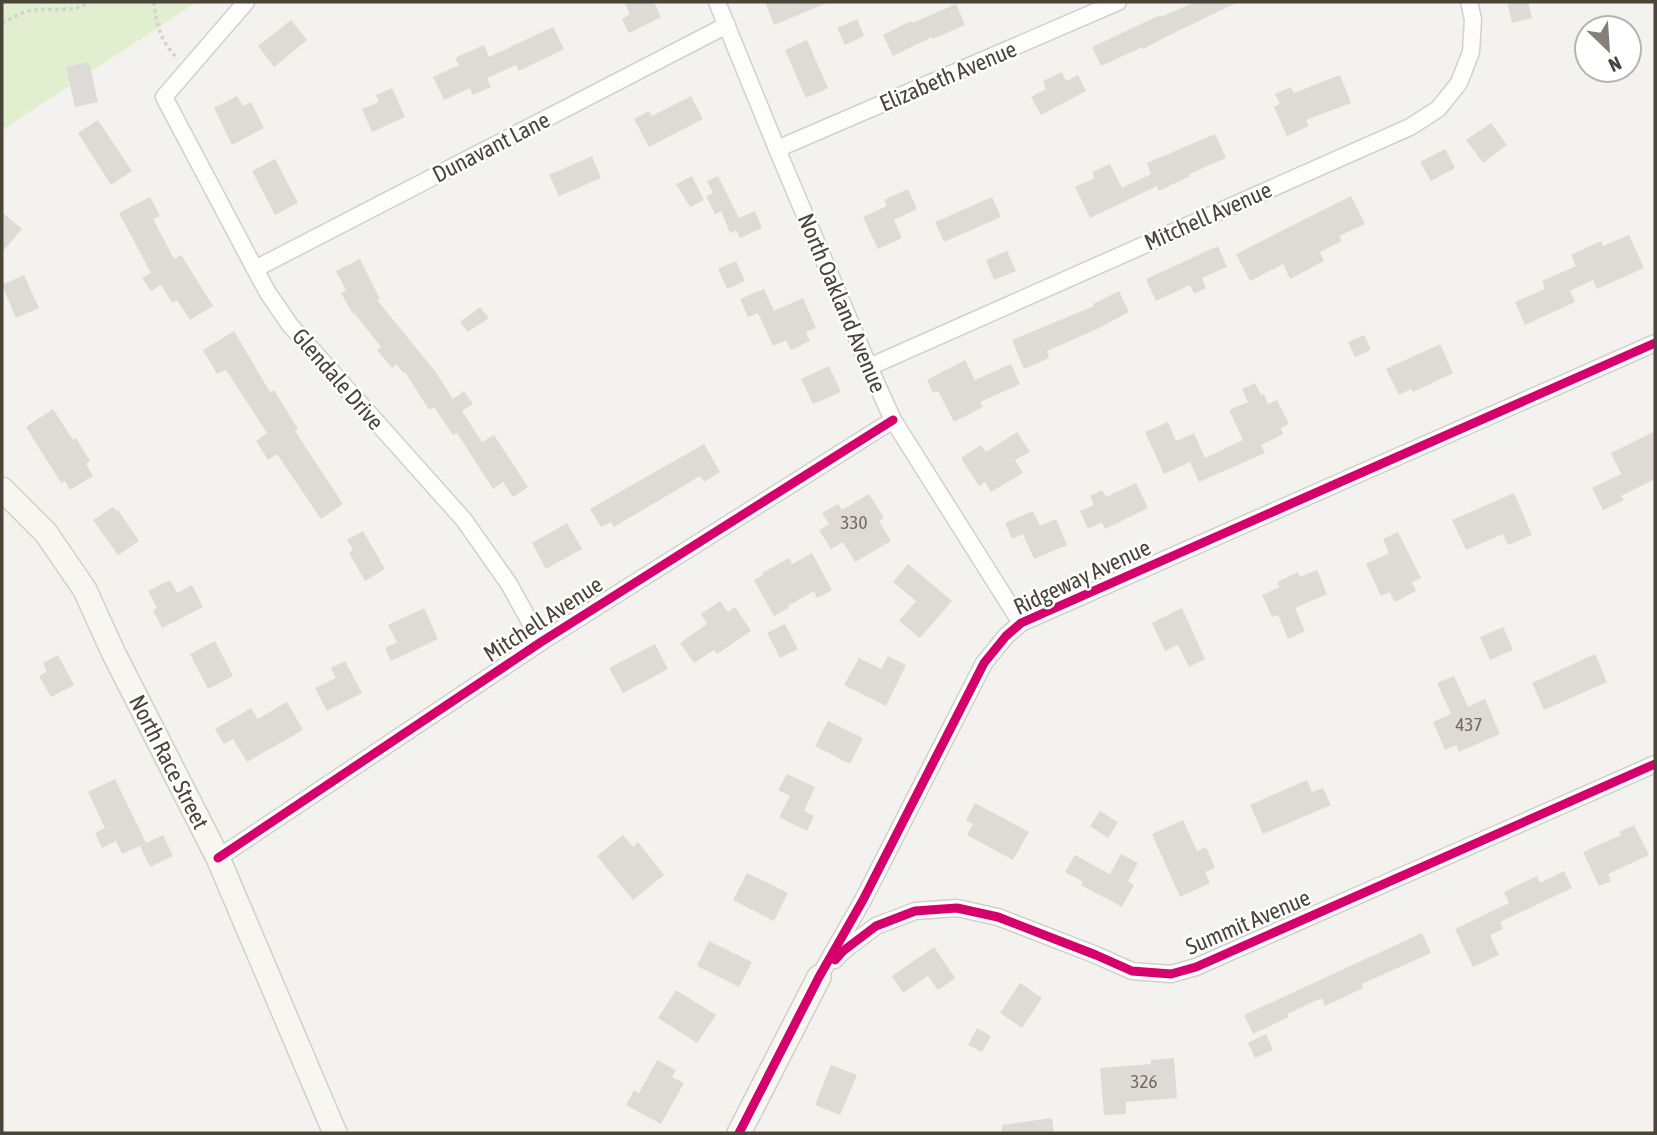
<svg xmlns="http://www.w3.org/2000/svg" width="1657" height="1135" font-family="'Asap Condensed',sans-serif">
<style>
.green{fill:#e1eecf}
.building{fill:#dedbd6}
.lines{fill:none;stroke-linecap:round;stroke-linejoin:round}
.street-casing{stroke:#d2d0cb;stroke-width:19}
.secondary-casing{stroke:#d3cfc5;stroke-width:26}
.path{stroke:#d3d2cc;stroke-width:3.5;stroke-dasharray:3.5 3.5;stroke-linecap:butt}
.street{stroke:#fdfdfc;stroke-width:16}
.secondary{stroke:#f7f6f1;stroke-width:23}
.cycleway-casing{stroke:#fff;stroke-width:13}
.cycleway{stroke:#d6006c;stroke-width:9}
.labels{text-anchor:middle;stroke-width:5;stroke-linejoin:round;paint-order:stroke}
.number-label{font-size:19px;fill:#706a61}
.street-label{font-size:23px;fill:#4b4439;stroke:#fff}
</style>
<rect width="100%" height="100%" fill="#f4f2ee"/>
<path class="green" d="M2 2H197L2 130Z"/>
<g class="building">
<path d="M624 2H654L661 17 629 33 622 19 630 14Z"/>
<path d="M765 2H829L774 25Z"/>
<path d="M1195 2H1238L1170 35 1143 49 1142 47 1101 66 1092 47 1160 15 1161 17Z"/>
<path d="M1507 2H1528L1532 18 1512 23Z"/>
<path d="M956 4 965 25 933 39 932 37 893 56 883 35 911 21 912 23Z"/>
<path d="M857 19 864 36 845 45 837 28Z"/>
<path d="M291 20 307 40 274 67 258 46Z"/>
<path d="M553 27 564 49 519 71 516 65 487 78 491 87 473 95 470 88 444 100 433 77 459 65 455 58 484 45 489 57Z"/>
<path d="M807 40 828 88 806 98 785 50Z"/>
<path d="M89 62 98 102 75 107 66 67Z"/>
<path d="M1062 72 1066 81 1078 75 1086 91 1041 115 1031 97 1046 89 1043 81Z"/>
<path d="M1340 75 1351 103 1306 120 1309 126 1287 136 1274 107 1280 104 1275 94 1291 87 1294 93Z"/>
<path d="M392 88 405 117 372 132 362 109 379 102 376 95Z"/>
<path d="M237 96 243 106 251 102 264 128 232 145 214 108Z"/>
<path d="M691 96 703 119 649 147 634 119 649 111 652 116Z"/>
<path d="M98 120 132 171 111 185 78 133Z"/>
<path d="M1491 123 1507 145 1483 163 1466 140Z"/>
<path d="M1215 134 1226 158 1189 174 1190 176 1159 191 1157 186 1090 218 1075 187 1095 178 1092 172 1110 164 1122 188 1151 174 1147 163Z"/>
<path d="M1445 149 1455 168 1431 181 1420 162Z"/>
<path d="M592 156 601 178 559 196 549 175Z"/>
<path d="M275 159 298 203 275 215 252 171Z"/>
<path d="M692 176 704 200 690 207 676 184Z"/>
<path d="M718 176 739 218 755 211 762 228 740 238 736 230 730 233 721 211 715 214 706 196 713 193 707 181Z"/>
<path d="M908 189 917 209 894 220 902 238 878 249 863 217 887 206 884 200Z"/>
<path d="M1351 196 1365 224 1339 236 1342 241 1320 252 1324 261 1290 279 1283 264 1250 281 1236 254Z"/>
<path d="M150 197 160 216 153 219 174 259 181 255 213 306 190 320 177 300 172 303 161 285 151 291 142 278 151 273 119 213Z"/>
<path d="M992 197 1001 217 944 242 935 222Z"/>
<path d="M2 212 22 229 2 252Z"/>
<path d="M1629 235 1644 268 1597 289 1593 280 1570 291 1575 302 1525 325 1515 302 1545 289 1542 281 1576 266 1571 255 1601 241 1603 246Z"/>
<path d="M1218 246 1227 267 1202 278 1206 288 1194 294 1190 285 1156 301 1146 279Z"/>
<path d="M1007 251 1016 271 994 280 986 260Z"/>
<path d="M360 259 380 299 377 300 435 371 453 399 464 391 473 404 462 411 482 442 494 435 528 487 513 497 503 482 493 489 457 433 453 435 434 407 429 410 405 372 403 373 396 364 392 368 377 350 381 347 354 313 353 314 341 293 346 290 336 271Z"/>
<path d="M736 261 745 281 727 289 718 269Z"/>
<path d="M24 275 39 308 16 318 2 285Z"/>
<path d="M764 289 774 311 803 298 816 328 806 332 810 341 791 350 786 340 773 346 758 313 748 317 740 299Z"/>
<path d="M1119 291 1129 312 1097 329 1047 351 1049 358 1024 369 1012 340 1094 306 1093 304Z"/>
<path d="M480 307 489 318 468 332 460 322Z"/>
<path d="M234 331 270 392 274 390 298 429 295 431 343 504 321 519 277 454 268 460 256 441 267 433 226 370 217 374 203 350Z"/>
<path d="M1364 335 1371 350 1355 357 1348 342Z"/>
<path d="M1440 344 1453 373 1413 392 1411 389 1399 395 1386 369Z"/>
<path d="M965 360 975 380 1011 364 1020 384 980 402 983 407 954 422 938 391 933 393 927 380Z"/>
<path d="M829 366 841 392 813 404 801 379Z"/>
<path d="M1255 383 1261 395 1264 394 1268 404 1277 400 1289 424 1281 428 1283 434 1261 445 1265 453 1199 482 1190 462 1164 474 1145 432 1168 422 1176 441 1194 433 1205 458 1243 440 1229 410 1248 402 1242 389Z"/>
<path d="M53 409 73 440 76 438 90 461 86 464 93 476 70 490 65 481 61 483 26 427Z"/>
<path d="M1655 431V479L1621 496 1624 500 1603 510 1592 488 1621 474 1611 453Z"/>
<path d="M1017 432 1030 452 1015 460 1023 473 991 492 985 482 979 486 961 458 981 445 986 452Z"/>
<path d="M704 444 720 472 704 482 700 476 614 527 611 522 601 527 590 509Z"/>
<path d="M1136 483 1148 508 1105 529 1102 522 1088 529 1080 511 1094 505 1090 496 1102 490 1106 497Z"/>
<path d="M1514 493 1532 535 1508 545 1503 534 1466 550 1452 520Z"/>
<path d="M869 494 884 518 879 521 891 541 855 562 843 542 831 549 819 530 829 524 822 513 838 504 842 510Z"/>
<path d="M113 507 116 511 118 510 139 541 118 555 93 520Z"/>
<path d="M1033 511 1040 526 1056 519 1067 545 1034 559 1023 534 1012 539 1005 523Z"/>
<path d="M567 523 582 549 546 569 532 543Z"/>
<path d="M363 531 385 569 365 581 349 553 353 550 347 540Z"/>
<path d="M1398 532 1421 578 1412 582 1416 591 1395 602 1390 592 1381 596 1366 564 1389 553 1383 539Z"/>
<path d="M812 553 832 590 817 598 814 591 788 606 789 608 774 616 754 580 763 575 762 573 789 558 792 564Z"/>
<path d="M908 564 952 601 920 638 899 621 916 601 893 582Z"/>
<path d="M1317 570 1327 594 1295 608 1305 631 1288 639 1278 615 1272 617 1262 595 1280 587 1277 582 1298 572 1300 577Z"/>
<path d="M170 580 177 593 192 585 203 607 162 628 153 610 157 608 148 591Z"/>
<path d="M720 601 728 612 735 607 751 631 717 654 714 650 694 663 680 643 707 624 701 614Z"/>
<path d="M424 608 438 639 391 661 385 648 397 642 388 625Z"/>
<path d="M1182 608 1205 659 1189 667 1178 645 1165 651 1152 623Z"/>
<path d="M785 624 798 649 780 658 767 633Z"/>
<path d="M1503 627 1513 650 1490 660 1480 637Z"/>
<path d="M215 641 233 676 208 689 190 654Z"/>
<path d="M655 644 668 669 623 693 609 668Z"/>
<path d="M1595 654 1607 682 1544 710 1532 683Z"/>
<path d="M58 655 74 685 51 697 39 676 47 672 43 663Z"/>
<path d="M888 656 906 665 886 706 844 685 859 658 881 669Z"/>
<path d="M345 661 362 693 327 711 315 688 336 678 331 668Z"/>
<path d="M1454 676 1468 707 1485 699 1500 734 1459 752 1456 745 1445 750 1433 722 1451 714 1437 683Z"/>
<path d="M287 702 303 730 247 762 233 739 224 744 215 729 251 708 258 719Z"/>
<path d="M828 721 863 738 850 764 815 746Z"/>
<path d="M787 774 815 787 804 811 814 816 807 831 779 817 790 796 778 790Z"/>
<path d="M115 779 146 843 122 854 116 841 102 848 95 833 105 828 88 792Z"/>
<path d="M1307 780 1312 792 1323 788 1331 805 1263 834 1250 805Z"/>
<path d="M975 803 1029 832 1013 860 967 835 973 824 966 820Z"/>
<path d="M1100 811 1118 822 1108 838 1090 826Z"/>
<path d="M1183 820 1197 851 1206 847 1215 868 1205 872 1210 883 1180 897 1152 834Z"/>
<path d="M1634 825 1649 855 1608 874 1611 881 1599 886 1583 852 1621 835 1619 832Z"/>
<path d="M163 835 173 856 150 867 140 846Z"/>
<path d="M623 835 633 847 638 842 664 875 633 900 597 856Z"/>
<path d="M1121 854 1138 863 1128 881 1134 885 1122 907 1081 885 1083 882 1065 872 1075 855 1110 874Z"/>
<path d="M1564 871 1572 888 1500 922 1503 929 1490 935 1499 955 1473 967 1455 929 1509 903 1504 892 1537 876 1540 883Z"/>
<path d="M747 873 788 893 774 921 733 900Z"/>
<path d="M1422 933 1431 953 1362 984 1363 988 1325 1006 1322 998 1287 1014 1289 1017 1253 1034 1244 1015Z"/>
<path d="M709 941 752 962 739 987 697 966Z"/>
<path d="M934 947 955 978 938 990 928 976 903 993 892 976Z"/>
<path d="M1020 983 1042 998 1022 1028 1000 1013Z"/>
<path d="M676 990 716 1015 697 1043 658 1018Z"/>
<path d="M977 1028 991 1036 982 1052 968 1045Z"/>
<path d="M1266 1034 1273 1050 1255 1058 1248 1043Z"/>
<path d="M1174 1058 1177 1098 1126 1102V1114L1104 1115 1100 1068 1151 1064V1060Z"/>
<path d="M657 1060 676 1070 672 1077 684 1083 661 1124 626 1105 634 1090 639 1093Z"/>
<path d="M831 1065 857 1075 840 1115 815 1105Z"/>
<path d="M1052 1118 1054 1133H1002V1125Z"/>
</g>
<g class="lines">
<defs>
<g id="street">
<path d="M246 2 164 97 255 269 268 293 290 325 464 520 509 584 541 642"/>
<path d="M717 2 777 149 869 367 893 420 1021 623"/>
<path d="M777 149 1118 2"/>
<path d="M255 269 727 25"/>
<path d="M869 367 1410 127 1438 109 1459 83 1471 52 1473 19 1469 2"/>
<path d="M218 858 541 642 893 420"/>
<path d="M835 960 843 951 876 926 915 911 957 908 998 917 1096 955 1132 971 1171 974 1196 967 1655 764"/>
<path d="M819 977 863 900 984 663 1006 636 1021 623 1655 343"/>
</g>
<g id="secondary">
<path d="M2 489 46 533 85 590 113 652 218 858 335 1133"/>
<path d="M739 1133 819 977"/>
</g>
</defs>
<use href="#street" class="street-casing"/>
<use href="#secondary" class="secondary-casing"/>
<g class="path">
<path d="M154 2C156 25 161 42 178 59"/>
<path d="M2 23C10 20 19 13 28 11 50 6 69 15 91 2"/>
</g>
<use href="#street" class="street"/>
<use href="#secondary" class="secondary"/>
<defs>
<g id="cycleway">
<path d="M218 858 541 642 893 420"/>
<path d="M835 960 843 951 876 926 915 911 957 908 998 917 1096 955 1132 971 1171 974 1196 967 1655 764"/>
<path d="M739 1133 819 977 863 900 984 663 1006 636 1021 623 1655 343"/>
</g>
</defs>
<use href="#cycleway" class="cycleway-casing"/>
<use href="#cycleway" class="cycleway"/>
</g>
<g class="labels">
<g class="number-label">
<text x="854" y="529">330</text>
<text x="1469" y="731">437</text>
<text x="1144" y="1088">326</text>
</g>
<g class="street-label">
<text transform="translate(948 76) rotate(-23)" y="8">Elizabeth Avenue</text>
<text transform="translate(491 147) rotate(-27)" y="8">Dunavant Lane</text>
<text transform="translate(1208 216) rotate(-24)" y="8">Mitchell Avenue</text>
<text transform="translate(842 303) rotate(67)" y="8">North Oakland Avenue</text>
<text transform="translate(338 379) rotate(49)" y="8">Glendale Drive</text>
<text transform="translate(1082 577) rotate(-25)" y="8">Ridgeway Avenue</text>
<text transform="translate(543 619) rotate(-33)" y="8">Mitchell Avenue</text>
<text transform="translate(169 762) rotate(63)" y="8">North Race Street</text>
<text transform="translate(1248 922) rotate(-23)" y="8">Summit Avenue</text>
</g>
</g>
<rect width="1657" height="1135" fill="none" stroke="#4b4439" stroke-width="7"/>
<g transform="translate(1608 49) rotate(155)"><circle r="33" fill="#ffffff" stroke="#b7b4b0" stroke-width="2"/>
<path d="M0-5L12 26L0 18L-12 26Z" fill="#868178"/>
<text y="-10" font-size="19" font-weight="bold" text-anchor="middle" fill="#4b4439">N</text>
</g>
</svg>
